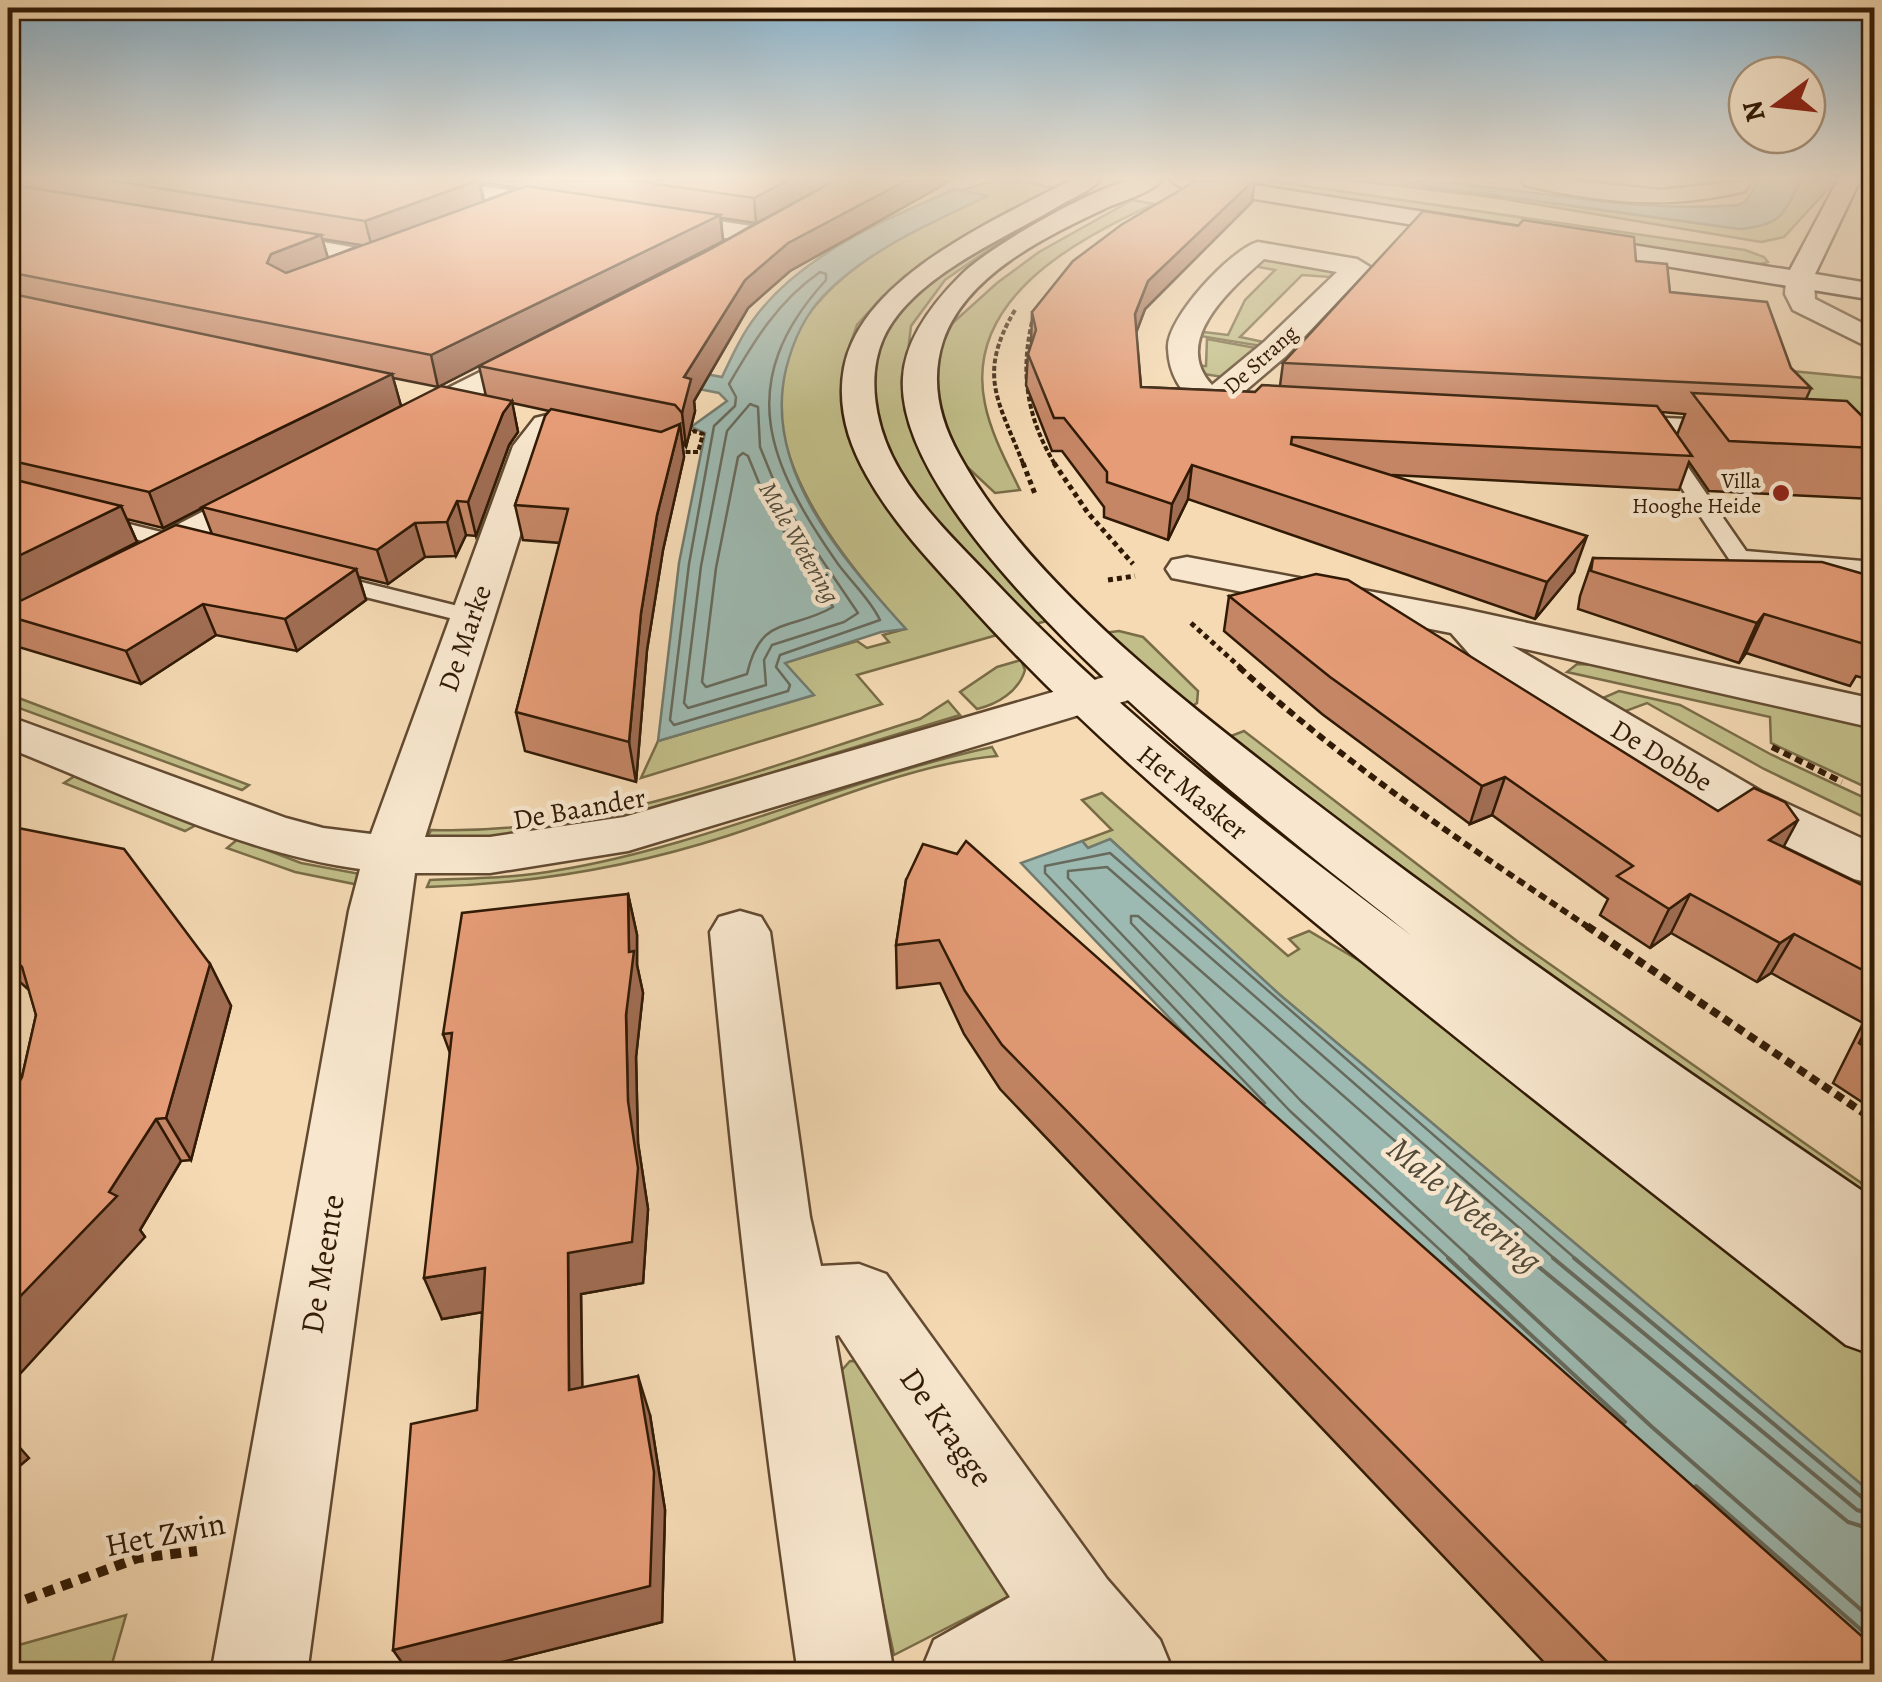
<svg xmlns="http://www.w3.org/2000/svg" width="1882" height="1682" font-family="Alegreya,serif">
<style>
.green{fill:#c1be89;stroke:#796c47;stroke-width:2.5}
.water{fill:#9dbab2;stroke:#727a6d;stroke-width:2.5}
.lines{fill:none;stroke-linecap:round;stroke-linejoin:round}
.shore-far1{stroke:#676a5c;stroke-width:2.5}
.shore{stroke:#676a5c;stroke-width:4}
.lane-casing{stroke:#624a31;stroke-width:5}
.street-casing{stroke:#624a31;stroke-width:5}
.secondary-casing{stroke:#311a05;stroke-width:5}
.path-far4{stroke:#311a05;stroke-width:4;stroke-dasharray:5 2.5;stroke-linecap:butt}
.path-far3{stroke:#311a05;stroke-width:5;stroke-dasharray:5 4;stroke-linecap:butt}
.path-far2{stroke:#311a05;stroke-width:6;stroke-dasharray:8 5;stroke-linecap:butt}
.path-far1{stroke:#311a05;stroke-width:8;stroke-dasharray:9 6;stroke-linecap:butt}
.path{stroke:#311a05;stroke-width:10;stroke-dasharray:11 8;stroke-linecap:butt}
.lane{fill:#f8e7ce;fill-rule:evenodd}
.street{fill:#f8e7ce;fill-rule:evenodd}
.secondary{fill:#f8e7ce;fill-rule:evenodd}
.wall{fill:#c58666;stroke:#311a05;stroke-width:2.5;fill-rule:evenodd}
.shaded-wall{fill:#a06d53;stroke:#311a05;stroke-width:2.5}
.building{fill:#e59c77;stroke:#311a05;stroke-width:2.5}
.poi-dot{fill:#8f2418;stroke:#f8e7ce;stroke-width:4}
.labels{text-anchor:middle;stroke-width:9;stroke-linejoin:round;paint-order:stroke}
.far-street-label{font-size:22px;fill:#311a05;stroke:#f8e7ce}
.far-poi-label{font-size:22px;fill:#311a05;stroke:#f8e7ce;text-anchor:end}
.far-water-label{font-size:25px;font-style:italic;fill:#514a39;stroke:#f8e7ce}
.street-label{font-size:28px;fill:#311a05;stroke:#f8e7ce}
.near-street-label{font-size:32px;fill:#311a05;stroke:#f8e7ce}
.near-water-label{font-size:35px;font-style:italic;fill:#514a39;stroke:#f8e7ce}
</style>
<rect width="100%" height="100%" fill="#f5dab4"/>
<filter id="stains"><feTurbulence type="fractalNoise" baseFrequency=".002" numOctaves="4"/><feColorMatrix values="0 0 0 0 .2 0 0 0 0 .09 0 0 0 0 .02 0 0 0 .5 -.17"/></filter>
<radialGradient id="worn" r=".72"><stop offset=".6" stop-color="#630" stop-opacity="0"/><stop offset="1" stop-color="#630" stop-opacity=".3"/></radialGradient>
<g class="green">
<path d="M993 180H1018L1059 189 883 296 857 325 844 362 842 399 848 437 870 474 1004 633 857 675 882 704 641 778 658 741 813 695 784 663 857 641 867 648 889 642 883 635 905 629C827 541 717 408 824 296 867 250 930 223 986 196L960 191Z"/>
<path d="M1264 180 1745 250 1764 257 1768 262 1757 265 1250 188Z"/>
<path d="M1351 180H1383L1740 229C1783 224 1782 216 1801 180H1836L1784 237 1761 242 1492 197Z"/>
<path d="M1081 192 1093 194 1002 240 945 280 911 326 907 360 906 404 920 447 1056 619 1030 625C968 561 824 431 881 330 915 271 1022 223 1081 192Z"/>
<path d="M1132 200 1154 204C1075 240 963 300 985 404 991 434 1007 463 1020 490L995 493 948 449 930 364 946 329 997 283 1039 252Z"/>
<path d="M1263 259 1331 269 1333 272 1330 277 1302 275 1240 337 1264 342 1261 346 1200 336 1204 332 1228 335 1245 300 1275 270 1254 266Z"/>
<path d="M1207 339 1256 348 1223 377 1204 374 1199 366H1206Z"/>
<path d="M1760 368 1874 379V427L1801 423Z"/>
<path d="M1119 631 1143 637 1198 691 1197 703 1188 709 1104 633Z"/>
<path d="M1021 660 1025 670C1019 691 998 704 977 709L960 692 997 667Z"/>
<path d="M1577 664 1597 665 1874 726V791L1771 743 1770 717 1567 672Z"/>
<path d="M1619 691 1680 705 1772 755 1863 797 1874 812V822L1764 769 1647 703 1615 715 1591 703Z"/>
<path d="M8 694 249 785 242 790 8 704Z"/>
<path d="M948 701 960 715 620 819 494 838 427 839 431 830C599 836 761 768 920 719Z"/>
<path d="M1244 731 1517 941 1874 1192V1219L1524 970 1223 739Z"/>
<path d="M992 747 997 756C910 764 811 809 727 836 628 868 531 884 427 887L430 880C473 878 517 878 559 870 708 845 846 779 992 747Z"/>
<path d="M75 776 198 824 185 831 64 783Z"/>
<path d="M1102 793 1288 956 1299 949 1289 939 1309 931 1370 967 1572 1110 1874 1338V1495L1280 995 1111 840 1088 848 1082 841 1112 830 1082 800Z"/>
<path d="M238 839 301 863 371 876 364 886 295 872 227 848Z"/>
<path d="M850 1361 871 1362 1025 1588 894 1655 834 1379Z"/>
<path d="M126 1615 109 1674H8V1648Z"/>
</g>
<g class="water">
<path d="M1383 180C1504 180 1615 215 1738 205L1745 202 1760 180H1801C1782 216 1783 224 1740 229Z"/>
<path d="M955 189 988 196C931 223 869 249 824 295 804 316 793 341 786 369 762 470 843 559 906 629L881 632 785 663 814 695 658 741 679 563 705 433 691 427 727 401 719 393 572 364 593 353 722 377C732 356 742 334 756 316 803 254 886 219 955 189Z"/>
<path d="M1110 839 1280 995 1874 1495V1671L1274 1127 1021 863 1082 841 1088 848Z"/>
</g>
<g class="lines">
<g class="shore-far1">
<path d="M820 272 826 274V280C732 383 768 464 838 564 852 583 870 599 880 620L780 655 776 667 790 685 788 691 674 725 670 720 689 564 714 426 735 406 736 397 729 384C754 341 778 301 820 272Z"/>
<path d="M750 404 758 407 760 447 782 501 858 613 844 622 772 645 764 660 766 685 688 708 684 703 701 566 727 431Z"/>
<path d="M743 453 748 456 770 510 833 607C789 632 761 614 747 674L706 687 702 682 716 568 738 457Z"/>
<path d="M1265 1103 1045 873V866L1110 853 1577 1260"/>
<path d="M1451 1260 1290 1111 1068 878V871L1107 867 1556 1260"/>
<path d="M1473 1260 1301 1101 1131 923V916H1138L1531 1260"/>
</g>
<g class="shore">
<path d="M1448 1258 1625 1422"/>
<path d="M1470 1258 1652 1427 1874 1621"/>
<path d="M1528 1258 1848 1522 1874 1530"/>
<path d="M1553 1258 1857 1510 1874 1515"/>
<path d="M1574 1258 1864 1499 1874 1502"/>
<path d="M1696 1486 1874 1641"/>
</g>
<defs>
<g id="lane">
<path d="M1663 439 1670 441 1746 551 1874 562V576L1731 562 1653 445Z"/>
<path d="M93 515 201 542 204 547 193 554 85 526 82 521Z"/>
<path d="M325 573 478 611 482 616 470 623 317 585 314 580Z"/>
</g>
<g id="street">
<path d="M383 180H439L759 227 772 235 759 243 394 187Z"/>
<path d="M1522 180H1565L1661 190 1752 180 1745 191C1670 210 1599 203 1525 185Z"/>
<path d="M254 230 374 251 387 259 374 267 245 243 241 238Z"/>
<path d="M1258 242 1357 259 1370 267 1286 356 1239 396 1277 402 1282 409 1277 416 1265 419 1199 410C1181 390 1169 376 1168 348 1166 319 1231 249 1258 242ZM1264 259 1337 272 1264 342 1212 385C1170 340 1232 288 1264 259Z"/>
<path d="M1800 272 1814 280 1815 299 1874 329V350L1793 310 1785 294 1786 280Z"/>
<path d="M550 337 561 340 565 346 561 352 408 434 396 437 384 434 379 427 384 420Z"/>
<path d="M547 415 559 418 564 425 548 447 425 837H490L624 817 1118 673 1135 669 1152 673 1159 683 1152 693 628 851 490 873H415L307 1674H211L349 911 360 869C240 853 120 792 8 748V716L286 818 323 828 371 834 513 446 535 418Z"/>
<path d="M1596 415 1874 427V448L1584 432 1579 425 1584 418Z"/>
<path d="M275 478 288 481 294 489 288 497 24 638 8 642V612L262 481Z"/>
<path d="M1187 557 1464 609 1874 699V728L1512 646 1762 792 1874 844V884L1854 879 1724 816 1480 666 1451 633 1172 578 1166 569 1172 560Z"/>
<path d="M740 911 761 917 770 932 810 1217 821 1266 859 1264 886 1274 1107 1579 1160 1640 1174 1674H920L934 1640 1010 1597 839 1335 835 1336 894 1674H798C762 1428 733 1180 710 932L719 917Z"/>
</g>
<g id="secondary">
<path d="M1071 180H1100C1091 190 1075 197 1062 204 1007 238 911 276 883 339 867 376 875 421 892 456 915 503 956 541 992 579 1118 713 1265 825 1412 936 1290 839 893 540 903 378 905 338 934 302 961 275 990 246 1092 188 1132 180 1141 178 1153 180 1162 180 1149 194 1124 200 1106 208 1047 236 966 274 943 341 930 381 939 419 959 455 1028 582 1184 701 1297 789 1484 933 1679 1066 1874 1199V1355L1846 1345C1623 1169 1397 996 1182 810 1103 742 1027 670 958 592 925 556 891 519 867 476 848 443 837 406 844 368 861 277 997 219 1071 180Z"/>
<path d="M1170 180H1223L1790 270 1838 180H1860L1815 274 1874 284V300L1181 187Z"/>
</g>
</defs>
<use href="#lane" class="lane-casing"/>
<use href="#street" class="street-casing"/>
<use href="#secondary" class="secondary-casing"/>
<g class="path-far4">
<path d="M1015 310C976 376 999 401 1024 466"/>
<path d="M1032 322C1020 374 1027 419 1056 466"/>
<path d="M678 452H698L703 434 694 431 686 436"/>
</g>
<g class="path-far3">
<path d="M1023 463 1035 494"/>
<path d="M1054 463 1088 513 1133 564"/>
<path d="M1108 580 1135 576"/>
<path d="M1191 623 1242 669"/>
</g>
<g class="path-far2">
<path d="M1239 667C1347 766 1469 847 1591 929"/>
<path d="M1772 747 1842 782"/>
</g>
<path class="path-far1" d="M1587 926 1874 1120"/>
<path class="path" d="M8 1606 138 1558 197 1551"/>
<use href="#lane" class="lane"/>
<use href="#street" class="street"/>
<use href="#secondary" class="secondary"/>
</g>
<g class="wall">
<path d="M8 180H952L790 271 748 308 694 401 695 411 686 447 682 441 684 457 663 550 647 650 636 782 525 751 516 712 560 543 523 540 515 505 549 411 512 403 518 432 509 445 476 536 466 535 456 556 425 557 388 584 359 577 366 600 297 651 216 635 141 684 12 645 8 635ZM480 182 519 188 484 201ZM721 218 756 223 709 250 565 322 723 241ZM322 239 361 245 328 258ZM479 366 486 396 401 406 393 378 438 387ZM202 508 212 534 46 589 137 542 127 519 163 528Z"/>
<path d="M1252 202 1145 309 1136 332 1141 387 1255 392 1280 386 1283 363 1636 261 1670 292 1791 368 1811 388 1806 399 1874 428V494L1872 499 1709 491 1689 462 1679 490 1392 475 1574 572 1535 619 1188 499 1168 540 1104 517V507L1062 451H1052L1026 385 1028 354 1031 345 1032 312ZM1661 412 1685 414 1677 435Z"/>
<path d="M1593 558 1874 577V681L1856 676 1850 686 1746 653 1739 663 1578 609 1580 596Z"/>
<path d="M1229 596 1718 811 1784 847 1874 891V1110L1833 1083 1863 1023 1771 973 1757 982 1671 933 1650 948 1600 915 1608 899 1492 815 1470 824 1322 714 1224 631Z"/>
<path d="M8 826 210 964 231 1006 191 1160 181 1161 140 1230 145 1237 22 1077 36 1015 29 990 11 974 8 973Z"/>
<path d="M906 880 1874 1674H1555L1000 1089 964 1034 940 983 897 988 896 945Z"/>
<path d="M628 894 637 935V965L643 993 636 1057 638 1143 648 1209 643 1283 581 1294 582 1387 650 1415 665 1510 662 1622 454 1674H410L477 1410 482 1312 442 1319 450 1053 443 1034Z"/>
</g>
<g class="shaded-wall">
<path d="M479 180 484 205 372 247 365 221Z"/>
<path d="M789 180H837L756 223 754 198Z"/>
<path d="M907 180H952L790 271 748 308 694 401 695 411 686 447 682 413 684 377 745 280 788 243Z"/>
<path d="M1254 180H1255L1252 202 1145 309 1132 344 1135 314 1148 281Z"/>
<path d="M720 215 723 241 438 387 431 355Z"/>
<path d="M321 235 329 262 280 282 267 263 271 254Z"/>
<path d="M392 374 401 406 163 528 149 492Z"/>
<path d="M512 401 518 432 509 445 476 536 468 502 503 413Z"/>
<path d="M680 424 684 457 663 550 647 650 636 782 629 742 641 613 657 515Z"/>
<path d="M1192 465 1188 499 1168 540 1172 504Z"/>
<path d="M457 501 466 535 456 556 447 522Z"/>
<path d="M121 506 137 542 8 608V561Z"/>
<path d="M415 523 425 557 388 584 377 550Z"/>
<path d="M1587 536 1574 572 1535 619 1547 582Z"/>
<path d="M356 569 366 600 297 651 285 619Z"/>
<path d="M203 604 216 635 141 684 126 651Z"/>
<path d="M1764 614 1746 653 1739 663 1757 623Z"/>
<path d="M1505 777 1492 815 1470 824 1482 786Z"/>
<path d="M1798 820 1777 859 1769 840Z"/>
<path d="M628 894 637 935V965L643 993 636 1057 638 1143 648 1209 643 1283 581 1294 583 1430 569 1390 568 1253 628 1101 626 1015 629 952Z"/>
<path d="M1690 894 1671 933 1650 948 1669 909Z"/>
<path d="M1794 934 1771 973 1757 982 1780 943Z"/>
<path d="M210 964 231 1006 191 1160 166 1118Z"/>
<path d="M156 1119 181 1161 140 1230 145 1237 8 1387V1309L109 1192Z"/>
<path d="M485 1268 501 1309 442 1319 424 1278Z"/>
<path d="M638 1376 650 1415 665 1510 662 1622 454 1674H410L393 1650Z"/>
<path d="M8 1434 29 1458 8 1476Z"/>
</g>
<g class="building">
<path d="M108 180H479L365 221Z"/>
<path d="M629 180H789L754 198Z"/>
<path d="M836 180H907L788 243 745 280 684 377 691 379 682 413 675 405 479 366 709 250Z"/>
<path d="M1197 180H1254L1148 281 1135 314 1141 387 1255 392 1262 385 1657 406 1692 456 1292 437 1291 444 1587 536 1547 582 1192 465 1172 504 1107 482V472L1064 418H1054L1028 354 1036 330 1032 312 1073 261 1121 225Z"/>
<path d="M8 184 321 235 271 254 267 263 286 273 526 186 720 215 431 355 8 272Z"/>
<path d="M1423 211 1518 226 1523 220 1634 237 1636 261 1667 264 1670 292 1767 302 1791 368 1811 388 1283 363Z"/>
<path d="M8 293 392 374 149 492 8 460Z"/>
<path d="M441 386 512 401 503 413 468 502 457 501 447 522 415 523 377 550 202 507Z"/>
<path d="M1692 393 1847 401 1874 428V448L1729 441Z"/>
<path d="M551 409 661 432 680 424 657 515 641 613 629 742 516 712 568 509 515 505 545 416Z"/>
<path d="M8 478 121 506 8 561Z"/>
<path d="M176 525 356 569 285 619 203 604 126 651 8 616V607Z"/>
<path d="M1593 558 1822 562 1874 577V640L1871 646 1764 614 1757 623 1591 571Z"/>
<path d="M1316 574 1348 580 1718 811 1754 788 1785 802 1798 820 1769 840 1874 891V976L1794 934 1780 943 1690 894 1669 909 1617 876 1633 866 1505 777 1482 786 1330 677 1229 596Z"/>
<path d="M8 826 124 849 210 964 166 1118 156 1119 109 1192 117 1196 8 1309V1102L22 1077 36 1015 22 967 8 953Z"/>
<path d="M966 841 1874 1647V1674H1619L1002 1045 965 991 939 940 896 945 906 880 923 844 957 854Z"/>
<path d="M628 894 629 952 634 951 626 1015 628 1101 638 1168 632 1242 568 1253 569 1390 638 1376 654 1472 650 1586 393 1650 411 1424 477 1410 485 1268 424 1278 452 1033 443 1034 462 913Z"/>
<path d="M1874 1013V1053L1859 1043Z"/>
</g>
<linearGradient id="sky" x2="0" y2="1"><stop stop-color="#8ab6d2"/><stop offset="0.43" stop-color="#faeedd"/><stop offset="1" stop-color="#faeedd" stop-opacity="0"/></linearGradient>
<rect width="1882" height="415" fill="url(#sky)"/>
<circle class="poi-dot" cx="1781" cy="493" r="10"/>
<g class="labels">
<g class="far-street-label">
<text transform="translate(1260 359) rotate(-42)" y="8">De Strang</text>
</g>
<g class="far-poi-label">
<text x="1761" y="488">Villa<tspan x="1761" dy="25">Hooghe Heide</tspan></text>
</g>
<g class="far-water-label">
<text transform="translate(800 542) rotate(60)" y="9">Male Wetering</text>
</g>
<g class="street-label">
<text transform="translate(464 638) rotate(-71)" y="10">De Marke</text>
<text transform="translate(1662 755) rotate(31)" y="10">De Dobbe</text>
<text transform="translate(1193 792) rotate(39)" y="10">Het Masker</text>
<text transform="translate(579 808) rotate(-10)" y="10">De Baander</text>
</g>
<g class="near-street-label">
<text transform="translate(322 1264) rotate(-81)" y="11">De Meente</text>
<text transform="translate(947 1427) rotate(55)" y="11">De Kragge</text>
<text transform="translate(165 1534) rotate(-11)" y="11">Het Zwin</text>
</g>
<g class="near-water-label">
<text transform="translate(1465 1204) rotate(40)" y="12">Male Wetering</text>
</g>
</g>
<rect width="1882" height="1682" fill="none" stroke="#f5dab4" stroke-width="40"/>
<rect x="10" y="10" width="1862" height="1662" fill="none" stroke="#311a05" stroke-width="5"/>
<rect x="20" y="20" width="1842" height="1642" fill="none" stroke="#311a05" stroke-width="2.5"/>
<g transform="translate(1777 105) rotate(255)"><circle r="48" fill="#f8e7ce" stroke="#a8957e" stroke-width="2.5"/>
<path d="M0-8L18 38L0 25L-18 38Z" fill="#8f2418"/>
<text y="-15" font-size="28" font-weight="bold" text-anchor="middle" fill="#311a05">N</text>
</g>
<rect width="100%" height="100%" filter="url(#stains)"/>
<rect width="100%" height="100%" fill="url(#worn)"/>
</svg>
